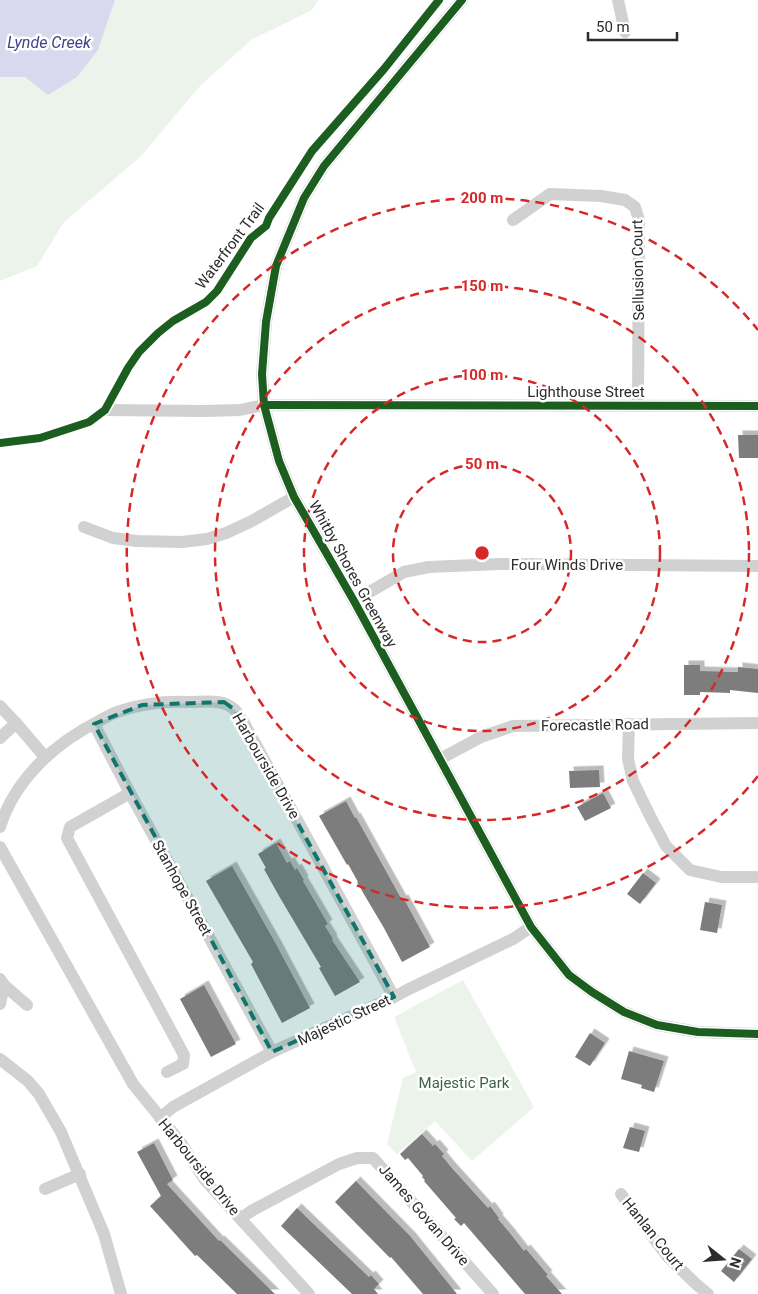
<svg xmlns="http://www.w3.org/2000/svg" width="758" height="1294" font-family="Roboto,sans-serif">
<style>
.green{fill:#ebf3eb}
.water{fill:#d8d8ef}
.building{fill:#7d7d7d;filter:url(#shadow)}
.lines{fill:none;stroke-linecap:round;stroke-linejoin:round}
.minor{stroke:#d1d1d1;stroke-width:12}
.cycleway-casing{stroke:#fff;stroke-width:11}
.cycleway{stroke:#1b5e20;stroke-width:8}
.marked{fill:#0f766e;fill-opacity:0.2;stroke:#0f766e;stroke-width:4;stroke-dasharray:10 6;stroke-linejoin:round}
.ring{fill:none;stroke:#d62828;stroke-width:2.5;stroke-dasharray:9 6}
.labels{text-anchor:middle;stroke-width:5;stroke-linejoin:round;paint-order:stroke}
.street-label{font-size:15px;fill:#2c2c2c;stroke:#fff}
.park-label{font-size:15px;fill:#3d6442;stroke:#fff}
.water-label{font-size:16px;font-style:italic;fill:#404188;stroke:#fff}
.centre{fill:#d62828;stroke:#fff;stroke-width:2.5}
.ring-label{font-size:15px;text-anchor:middle;font-weight:bold;fill:#d62828;stroke:#fff;stroke-width:5;stroke-linejoin:round;paint-order:stroke}
</style>
<defs>
<filter id="shadow"><feDropShadow dx="4.5" dy="-4.5" stdDeviation="0" flood-color="#0004"/></filter>
</defs>
<rect width="100%" height="100%" fill="#fff"/>
<g class="green">
<path d="M115 0H318L312 10 251 40 201 85 141 156 64 222 37 266 0 281V77H25L48 95 77 77 98 50Z"/>
<path d="M463 980 534 1107 472 1161 435 1121 397 1154 387 1144 403 1078 416 1072 394 1017Z"/>
</g>
<path class="water" d="M0 0H115L98 50 77 77 48 95 25 77H0Z"/>
<g class="building">
<path d="M738 435H758V458H739Z"/>
<path d="M684 665H700V671L738 672V667L758 669V693L730 690V693L700 692V695H684Z"/>
<path d="M599 770 600 787 570 788 569 771Z"/>
<path d="M603 793 611 808 585 821 577 807Z"/>
<path d="M346 801 355 818 356 817 402 900 404 899 430 947 402 962 384 928 365 896 357 882H358L348 864 347 865 319 816Z"/>
<path d="M276 843 287 863 290 861 295 870 297 868 304 880 303 881 328 924 325 926 333 939 332 940 360 982 335 996 319 968 321 967 279 896 264 869 266 868 258 854Z"/>
<path d="M232 866 276 944 310 1008 282 1023 251 964 253 962 206 881Z"/>
<path d="M643 873 656 883 640 904 627 894Z"/>
<path d="M705 902 722 905 717 933 700 930Z"/>
<path d="M204 985 236 1044 211 1057 180 999Z"/>
<path d="M590 1033 605 1043 590 1066 575 1057Z"/>
<path d="M629 1051 664 1061 654 1092 641 1088 642 1085 621 1079Z"/>
<path d="M630 1127 645 1131 639 1152 623 1148Z"/>
<path d="M422 1134 433 1146 435 1144 444 1154 442 1156 451 1167 488 1208 490 1206 499 1218 498 1219 510 1233 524 1251 526 1249 548 1275 546 1276 562 1294H525L464 1223 461 1226 454 1219 456 1218 424 1181 425 1180 422 1177 423 1176 408 1158 405 1160 400 1154Z"/>
<path d="M154 1143 173 1180 167 1184 219 1241 220 1240 275 1294H237L197 1255 195 1256 150 1206 161 1196 137 1152Z"/>
<path d="M356 1181 411 1237 457 1294H423L391 1257 390 1258 335 1202Z"/>
<path d="M297 1208 369 1277 371 1275 379 1284 374 1289 378 1294H352L281 1226Z"/>
<path d="M739 1249 752 1259 734 1282 721 1271Z"/>
</g>
<g class="lines">
<g class="minor">
<path d="M462 0 324 166 304 198 276 266 266 322 262 374 264 405 279 461 294 497 354 601 531 927 569 975 592 992 624 1012 657 1025 698 1032 758 1034"/>
<path d="M618 0 625 32"/>
<path d="M513 220 550 194 601 196 625 200 635 207 639 220 638 406"/>
<path d="M105 410 204 411 240 410 264 405 758 406"/>
<path d="M84 527 113 538 137 541 182 542 207 539 226 533 250 522 294 497"/>
<path d="M354 601 404 572 429 567 500 564 758 566"/>
<path d="M0 706 16 723 0 738"/>
<path d="M16 723 45 757"/>
<path d="M94 724 130 793 272 1052"/>
<path d="M629 724 628 759 633 781 650 816 666 846 690 870 721 877H758"/>
<path d="M440 759 481 737 513 726 758 723"/>
<path d="M130 793 70 827 67 838 184 1055 183 1064 167 1072"/>
<path d="M0 827C15 779 55 743 99 721 106 717 113 713 120 711 141 704 165 701 188 702 204 702 223 698 235 710 239 714 241 719 244 723L394 997"/>
<path d="M0 847 133 1084 181 1143 205 1180 309 1294"/>
<path d="M0 979 4 985 27 1005"/>
<path d="M0 1004 4 985"/>
<path d="M0 1059 28 1081 39 1094 61 1132 104 1234 121 1294"/>
<path d="M160 1118 173 1107 272 1052 394 997 407 990 513 939 531 927"/>
<path d="M45 1189 80 1174"/>
<path d="M621 1194 667 1256 696 1284 708 1294"/>
<path d="M241 1218 253 1210 339 1164 357 1158H373L493 1294"/>
</g>
<defs>
<g id="cycleway">
<path d="M462 0 324 166 304 198 276 266 266 322 262 374 264 405 279 461 294 497 354 601 531 927 569 975 592 992 624 1012 657 1025 698 1032 758 1034"/>
<path d="M264 405 758 406"/>
<path d="M0 443 40 438 89 422 105 410 128 368 139 352 158 333 173 321 206 302 217 291 251 238 266 226 269 218 312 151 384 69 439 0"/>
</g>
</defs>
<use href="#cycleway" class="cycleway-casing"/>
<use href="#cycleway" class="cycleway"/>
</g>
<path class="marked" d="M224 702 235 710 394 997 272 1052 94 724 142 705Z"/>
<g class="ring">
<circle cx="482" cy="553" r="89"/>
<circle cx="482" cy="553" r="178"/>
<circle cx="482" cy="553" r="267"/>
<path d="M758 776A355 355 0 1 1 758 330"/>
</g>
<g class="labels">
<g class="street-label">
<text transform="translate(230 246) rotate(-53)" y="5">Waterfront Trail</text>
<text transform="translate(638 270) rotate(-91)" y="5">Sellusion Court</text>
<text x="586" y="397">Lighthouse Street</text>
<text x="567" y="570">Four Winds Drive</text>
<text transform="translate(353 574) rotate(61)" y="5">Whitby Shores Greenway</text>
<text transform="translate(595 725) rotate(-1)" y="5">Forecastle Road</text>
<text transform="translate(266 766) rotate(60)" y="5">Harbourside Drive</text>
<text transform="translate(182 888) rotate(61)" y="5">Stanhope Street</text>
<text transform="translate(344 1020) rotate(-25)" y="5">Majestic Street</text>
<text transform="translate(199 1167) rotate(51)" y="5">Harbourside Drive</text>
<text transform="translate(424 1215) rotate(49)" y="5">James Govan Drive</text>
<text transform="translate(653 1234) rotate(51)" y="5">Hanlan Court</text>
</g>
<g class="park-label">
<text x="464" y="1088">Majestic Park</text>
</g>
<g class="water-label">
<text x="49" y="48">Lynde Creek</text>
</g>
</g>
<circle cx="482" cy="553" r="8" class="centre"/>
<g class="ring-label">
<text x="482" y="203">200 m</text>
<text x="482" y="291">150 m</text>
<text x="482" y="380">100 m</text>
<text x="482" y="469">50 m</text>
</g>
<g transform="translate(723 1259) rotate(107)" stroke="#ffffff" stroke-width="4" paint-order="stroke">
<path d="M0-4L9 19L0 12L-9 19Z" fill="#2c2c2c"/>
<text y="-8" font-size="14" font-weight="bold" text-anchor="middle" fill="#2c2c2c">N</text>
</g>
<path d="M588 32v8h89v-8" fill="none" stroke="#2c2c2c" stroke-width="2.5"/>
<text x="596" y="32" font-size="15" fill="#2c2c2c" stroke="#ffffff" stroke-width="4" paint-order="stroke">50 m</text>
</svg>
